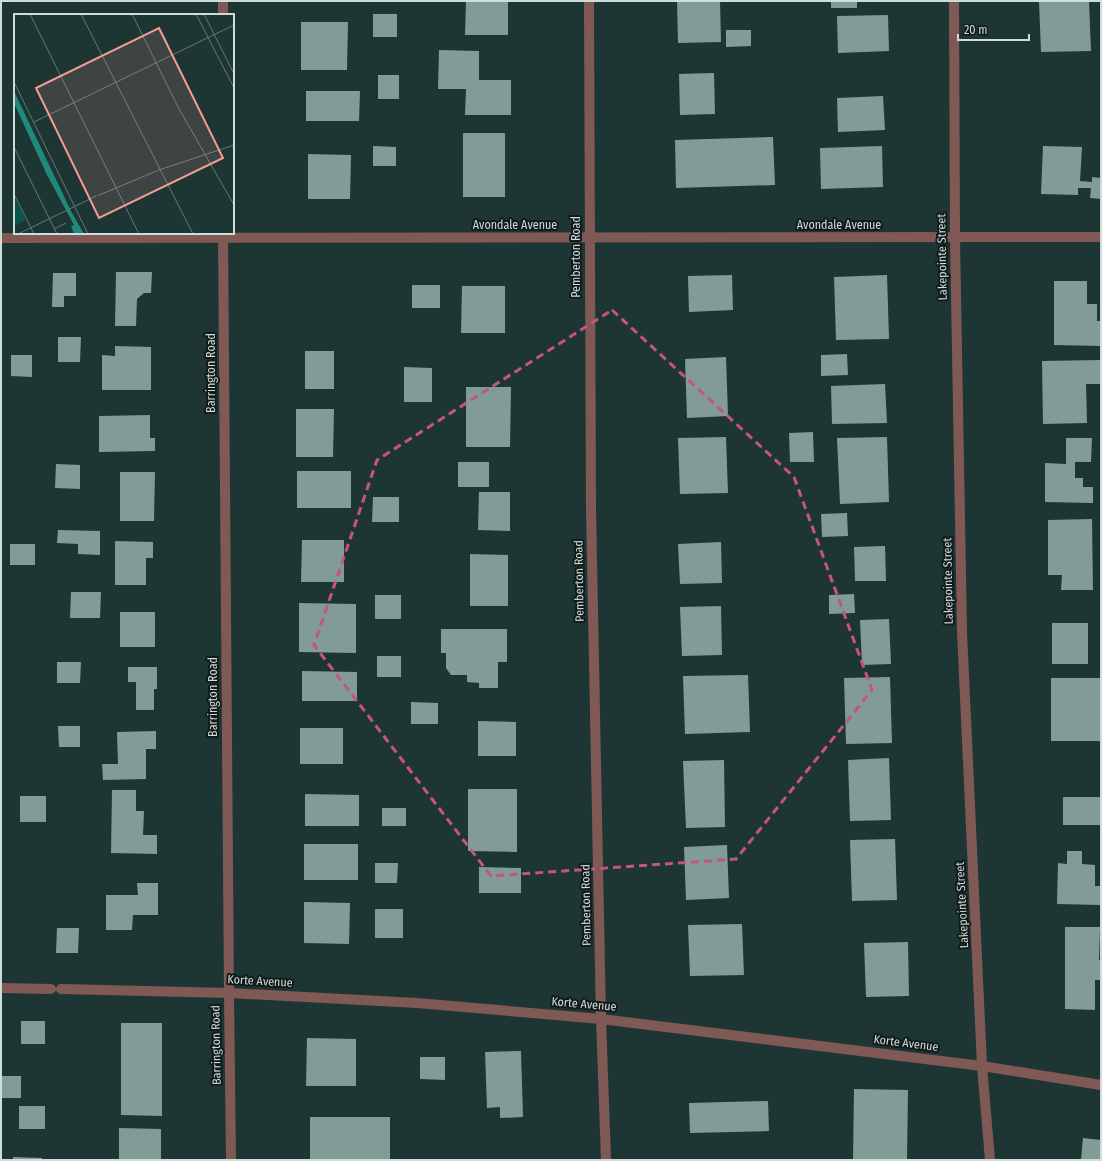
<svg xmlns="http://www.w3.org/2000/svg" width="1102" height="1161" font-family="'Fira Sans Condensed',sans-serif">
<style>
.building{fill:#819c97}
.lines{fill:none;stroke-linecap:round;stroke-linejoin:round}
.street{stroke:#805957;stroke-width:10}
.marked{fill:none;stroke:#c65381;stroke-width:3;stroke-dasharray:8 5;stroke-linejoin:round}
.labels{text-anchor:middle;stroke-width:4;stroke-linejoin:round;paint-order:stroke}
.street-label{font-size:12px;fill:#cedcda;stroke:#111b1a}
.inset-road{fill:none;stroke:#647876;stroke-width:1}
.view{fill:#f59b97;fill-opacity:0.15;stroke:#f59b97;stroke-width:2}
.inset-edge{fill:none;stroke:#cedcda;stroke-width:2}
</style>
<rect width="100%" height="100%" fill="#1e3633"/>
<g class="building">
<path d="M466 1H508V35H465Z"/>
<path d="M677 1H720L721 42 678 43Z"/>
<rect x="831" y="1" width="26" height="7"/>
<path d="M1039 1H1089L1091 51 1041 52Z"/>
<rect x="373" y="14" width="24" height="23"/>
<path d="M888 15 889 51 838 53 837 16Z"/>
<path d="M301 22H348L347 70H301Z"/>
<path d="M726 30H751V46L726 47Z"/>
<path d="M439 50 479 51V80H511V115H465L466 89H438Z"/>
<path d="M714 73 715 114 680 115 679 74Z"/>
<rect x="378" y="75" width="21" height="24"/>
<path d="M306 91H360L359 121H306Z"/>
<path d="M883 96 885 130 838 132 837 98Z"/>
<rect x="463" y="133" width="42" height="64"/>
<path d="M773 137 775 185 676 188 675 140Z"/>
<path d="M373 146 396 147V166H373Z"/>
<path d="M882 146 883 187 821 189 820 148Z"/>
<path d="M1043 146 1082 147 1080 181 1092 182V177L1101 178V199L1090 198 1091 188H1078V195L1041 194Z"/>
<path d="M308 154 351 155 350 199H308Z"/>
<path d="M116 272H152L151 293H144L137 299 136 326H115Z"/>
<path d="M53 273H76V296H64V307H52Z"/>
<path d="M732 275 733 310 689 312 688 276Z"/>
<path d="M887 275 889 339 836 340 834 277Z"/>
<path d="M1054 281H1087V304H1097V321H1101V346L1054 345Z"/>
<rect x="412" y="285" width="28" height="23"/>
<path d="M462 286H505V333H461Z"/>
<path d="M58 337H81L80 362H58Z"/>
<path d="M115 346 151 347V390H102V355L115 356Z"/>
<rect x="305" y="351" width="29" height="38"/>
<path d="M847 354 848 375 821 376V355Z"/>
<path d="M11 355H32V377L11 376Z"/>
<path d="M726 357 728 416 687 418 685 359Z"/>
<path d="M1101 360V384H1086L1087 423 1043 424 1042 361Z"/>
<path d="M404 367 432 368V402H404Z"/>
<path d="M885 384 887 423 832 424 831 386Z"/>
<path d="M466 387H511L510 447H466Z"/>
<path d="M296 409H334L333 457H296Z"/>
<path d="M150 415V438H155V451L99 452V416Z"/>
<path d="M813 432 814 462H790L789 433Z"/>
<path d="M726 437 728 493 680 494 678 438Z"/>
<path d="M887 437 889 502 840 504 837 438Z"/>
<path d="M1066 438H1092L1091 462H1075V478H1083V487H1093V503L1045 502V463L1066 464Z"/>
<rect x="458" y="462" width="31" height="25"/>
<path d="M56 464 80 465V489L55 488Z"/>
<rect x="297" y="471" width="54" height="37"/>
<path d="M120 472H155L154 521H120Z"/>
<path d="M479 492H510V531L478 530Z"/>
<path d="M373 497H399V522H372Z"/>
<path d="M847 513 848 536 822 537 821 514Z"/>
<path d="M1092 519 1093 590H1061L1062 575H1048V520Z"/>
<path d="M58 530 100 531V555L78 554V544L57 543Z"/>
<path d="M302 540H344V582H301Z"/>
<path d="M115 541 153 542V558H146V585H115Z"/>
<path d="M721 542 722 583 680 584 678 544Z"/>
<rect x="10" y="544" width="25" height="21"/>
<path d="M885 546 886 581H855L854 547Z"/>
<path d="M470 554 508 555V606H470Z"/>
<path d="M71 592H101L100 618H70Z"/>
<path d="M854 594 855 613 829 614V595Z"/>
<rect x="375" y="595" width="26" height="24"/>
<path d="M299 603 356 604V653L299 652Z"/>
<path d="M721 606 722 655 682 656 680 607Z"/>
<rect x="120" y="612" width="35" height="35"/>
<path d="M889 619 891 664 862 665 860 620Z"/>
<rect x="1052" y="623" width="36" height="41"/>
<path d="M441 629H507V662H498V688H479V683L467 682V675H451L446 668V653H441Z"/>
<rect x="377" y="656" width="24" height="21"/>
<path d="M57 662H81L80 683H57Z"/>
<path d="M128 667H157V689H154V710H136V682H128Z"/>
<path d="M302 671 357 672V701H302Z"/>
<path d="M748 675 750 732 685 734 683 676Z"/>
<path d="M890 677 892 743 846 744 844 678Z"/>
<rect x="1051" y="678" width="50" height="63"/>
<path d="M411 702 438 703V724H411Z"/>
<path d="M478 721 516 722V756H478Z"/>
<path d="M58 726H80V747H59Z"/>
<rect x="300" y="728" width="43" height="36"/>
<path d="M156 731V749H146V779L103 780 102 764H118L117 732Z"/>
<path d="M889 758 891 820 850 821 848 760Z"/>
<path d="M724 760 725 827 686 828 683 761Z"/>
<path d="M468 789H517V852L468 851Z"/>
<path d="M112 790H136V811H144L143 835H157V854L111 853Z"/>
<path d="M305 794 359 795V826H305Z"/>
<rect x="20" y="796" width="26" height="26"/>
<rect x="1063" y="797" width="38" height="28"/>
<rect x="382" y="808" width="24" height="18"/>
<path d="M895 839 897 900 852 901 850 840Z"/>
<rect x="304" y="844" width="54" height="36"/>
<path d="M727 845 729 898 686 900 684 847Z"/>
<path d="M1067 851H1082V864L1095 865V886H1101V905L1057 904 1058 863 1067 864Z"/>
<path d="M375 863H398L397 883H375Z"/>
<path d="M479 867 521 868V893H479Z"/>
<path d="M137 883H158V915H133L132 930H106V895H138Z"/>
<path d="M304 902 350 903 349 944 304 943Z"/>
<rect x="375" y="909" width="28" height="29"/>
<path d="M742 924 744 975 690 976 688 925Z"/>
<path d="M1065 927H1100L1099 960H1101V980H1095V1010L1065 1009Z"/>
<path d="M57 928H79L78 953H56Z"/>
<path d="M908 942 909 996 866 997 864 943Z"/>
<rect x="21" y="1021" width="24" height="23"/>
<path d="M121 1023H162V1116L121 1115Z"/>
<path d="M307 1038 356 1039V1086H306Z"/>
<path d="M521 1051 523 1117 500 1118V1107L487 1108 485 1052Z"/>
<path d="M420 1057H445V1080L420 1079Z"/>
<rect x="1" y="1076" width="20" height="22"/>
<path d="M854 1089 908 1090 907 1160H853Z"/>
<path d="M768 1101 769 1131 690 1133 689 1103Z"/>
<rect x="19" y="1106" width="26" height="23"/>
<rect x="310" y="1117" width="80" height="43"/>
<path d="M119 1128 161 1129V1160H119Z"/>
<path d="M1083 1138 1101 1140V1160H1081Z"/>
<path d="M13 1157 42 1158V1160H13Z"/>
</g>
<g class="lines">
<g class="street">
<path d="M223 1V15"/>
<path d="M589 1 591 509 601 1019 606 1160"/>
<path d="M954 1 955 238 962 632 982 1066 990 1160"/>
<path d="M223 233 229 993 231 1160"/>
<path d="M1 238 1101 237"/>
<path d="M1 988 51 989"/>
<path d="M61 989 229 993 417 1003 601 1019 982 1066 1101 1085"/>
</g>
</g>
<path class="marked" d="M612 310 794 477 872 690 736 859 491 876 314 645 377 460Z"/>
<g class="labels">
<g class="street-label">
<text x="515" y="229">Avondale Avenue</text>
<text x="839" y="229">Avondale Avenue</text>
<text transform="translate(576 257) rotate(-90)" y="4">Pemberton Road</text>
<text transform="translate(942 257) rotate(-91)" y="4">Lakepointe Street</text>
<text transform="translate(211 373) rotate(-90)" y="4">Barrington Road</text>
<text transform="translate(579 581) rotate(-91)" y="4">Pemberton Road</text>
<text transform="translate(948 581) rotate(-91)" y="4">Lakepointe Street</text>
<text transform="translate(213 697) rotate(-90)" y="4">Barrington Road</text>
<text transform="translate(586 905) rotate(-91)" y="4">Pemberton Road</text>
<text transform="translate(962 905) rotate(-93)" y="4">Lakepointe Street</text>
<text transform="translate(260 981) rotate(3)" y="4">Korte Avenue</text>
<text transform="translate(584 1004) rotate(5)" y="4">Korte Avenue</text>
<text transform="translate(906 1043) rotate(7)" y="4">Korte Avenue</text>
<text transform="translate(216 1045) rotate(-91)" y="4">Barrington Road</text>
</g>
</g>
<g transform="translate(14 14)">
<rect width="220" height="220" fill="#1e3633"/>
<path d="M0 182 12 206 0 212Z" fill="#0c534b"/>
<path d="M0 77 57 197 70 220H60L57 212 60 211 33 161 0 89Z" fill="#21887c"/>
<path class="inset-road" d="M16 0 125 220M67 0 179 220M118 0 164 93 220 191M182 0 220 74M190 0 220 60M0 68 74 220M20 108 220 11M0 133 43 220M0 180 20 220M83 182 145 156 220 131M40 215 52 209M4 220 82 182"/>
<path class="view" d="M145 14 209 144 85 204 22 74Z"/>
<rect width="220" height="220" class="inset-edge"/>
</g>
<rect width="1102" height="1161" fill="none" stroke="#cedcda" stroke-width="4"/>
<path d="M958 34v6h71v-6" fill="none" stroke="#cedcda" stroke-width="2"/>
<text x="964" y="34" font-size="12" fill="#cedcda" stroke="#111b1a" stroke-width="3" paint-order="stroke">20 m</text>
</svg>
